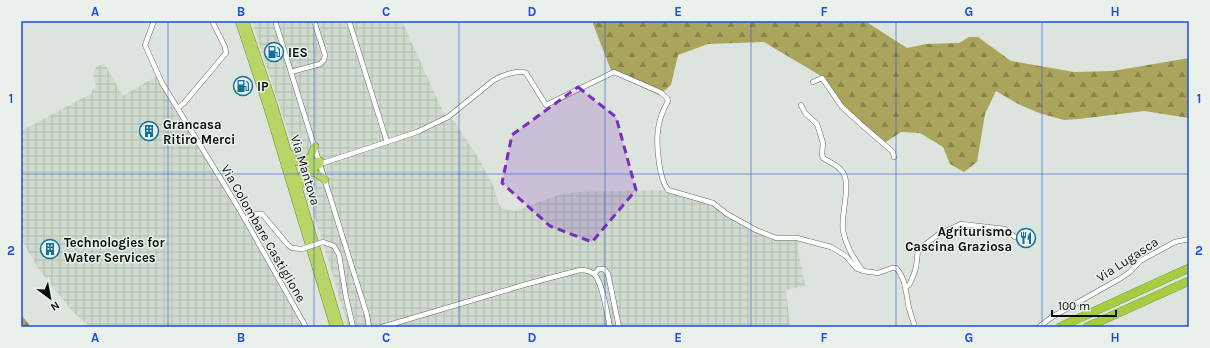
<svg xmlns="http://www.w3.org/2000/svg" width="1210" height="348" font-family="Karla,sans-serif">
<style>
.industrial{fill:url(#industrial-grid)}
.forest{fill:url(#forest-firs)}
.lines{fill:none;stroke-linecap:round;stroke-linejoin:round}
.minor-casing{stroke:#646a63;stroke-width:5.5}
.trunk-casing{stroke:#6f892e;stroke-width:8}
.motorway-casing{stroke:#6f892e;stroke-width:9}
.minor{stroke:#fff;stroke-width:4.5}
.trunk{stroke:#b8d668;stroke-width:7}
.motorway{stroke:#a6cc42;stroke-width:8}
.minor-bridge-casing{stroke:#646a63;stroke-width:5.5;stroke-linecap:butt}
.minor-bridge{stroke:#fff;stroke-width:4.5}
.marked{fill:#7b2cbf;fill-opacity:0.2;stroke:#7b2cbf;stroke-width:3;stroke-dasharray:8 5;stroke-linejoin:round}
.grid{fill:none;stroke:#1d4ed8;stroke-width:1;stroke-opacity:0.55}
.labels{text-anchor:middle;stroke-width:3;stroke-linejoin:round;paint-order:stroke}
.poi-label{font-size:13px;font-weight:bold;fill:#0a0c0a;stroke:#eaf1ea;text-anchor:start}
.street-label{font-size:13px;fill:#0a0c0a;stroke:#eaf1ea}
.neatline{fill:none;stroke:#1d4ed8;stroke-width:1.5}
.grid-label{font-size:13px;text-anchor:middle;font-weight:bold;fill:#1d4ed8}
</style>
<defs>
<pattern id="industrial-grid" width="8" height="8" patternUnits="userSpaceOnUse"><rect width="8" height="8" fill="#cedbcd"/><path d="M0 4h8M4 0v8" fill="none" stroke="#b0bbaf"/></pattern>
<pattern id="forest-firs" width="22" height="20" patternUnits="userSpaceOnUse"><rect width="22" height="20" fill="#aaa45c"/><path d="M5 1l3.5 6h-7zM16 11l3.5 6h-7z" fill="#89844a"/></pattern>
</defs>
<rect width="100%" height="100%" fill="#dde4dd"/>
<g class="industrial">
<path d="M252 21H402L444 114 454 121 479 159 494 187 498 203 500 206 504 209 515 211 561 194 576 192 668 190 713 203 727 214 776 238H797L798 250 805 286 786 290 790 327H348L323 242 301 177 298 163Z"/>
<path d="M104 63 123 96 158 75 195 135 306 327H90L73 312 40 271 21 239V131L92 93V89L96 87 93 74 95 68Z"/>
</g>
<g class="forest">
<path d="M592 21H865L907 48 926 44 959 43 969 37H978L1011 61 1074 72 1113 71 1189 58V118L1144 111 1079 119 1064 120 1039 113 1018 104 996 91 985 114 977 162 964 172 950 164 943 147 920 133 901 132 886 142 873 134 844 109 821 76 764 42 708 44 678 55 671 85 659 95 612 73Z"/>
<path d="M21 314 30 326V327H21Z"/>
</g>
<g class="lines">
<defs>
<g id="minor">
<path d="M154 21 145 45 162 83 238 207 306 327"/>
<path d="M275 21 367 315 369 327"/>
<path d="M349 21 387 142"/>
<path d="M291 72 320 64 324 60 325 55 314 21"/>
<path d="M813 82 822 78 842 107 864 127 893 152 894 157"/>
<path d="M801 105 805 113 817 124 823 143 822 154 823 158C829 162 837 165 841 170 853 181 840 215 843 231 846 246 853 257 862 270"/>
<path d="M178 108 184 103 226 53 225 47 212 21"/>
<path d="M320 164 417 132 448 117 494 80C501 76 519 69 526 73L546 105 614 72 660 92 667 98 668 101C663 110 659 120 658 130 656 145 659 179 668 190L713 203 727 214 756 230 776 238H797L831 247 846 256 856 268 863 271 878 273 892 268H896C906 278 906 295 909 308 911 315 913 321 915 327"/>
<path d="M245 219 254 214H262L288 245 292 248 302 249"/>
<path d="M323 242 334 246 339 255 346 297 353 327"/>
<path d="M594 274 599 269H604L608 274 619 327"/>
<path d="M905 287 909 285 912 279 916 268 918 250 921 247 926 244 939 234 961 224 1005 229 1015 237"/>
<path d="M382 327 527 284 580 270C586 270 591 271 595 275 603 285 607 314 610 327"/>
<path d="M1039 327 1052 317 1121 278 1130 272 1140 261 1175 242 1189 239"/>
</g>
<g id="trunk">
<path d="M239 21 268 109 334 327"/>
<path d="M245 21 274 106 340 327"/>
<path d="M291 154C296 167 308 164 320 161"/>
<path d="M302 163 311 156 315 146"/>
<path d="M308 172C316 172 320 175 325 180"/>
<path d="M300 185 302 175 320 164"/>
</g>
<g id="motorway">
<path d="M1060 327 1189 268"/>
<path d="M1087 327 1189 281"/>
</g>
</defs>
<use href="#minor" class="minor-casing"/>
<use href="#trunk" class="trunk-casing"/>
<use href="#motorway" class="motorway-casing"/>
<use href="#minor" class="minor"/>
<use href="#trunk" class="trunk"/>
<use href="#motorway" class="motorway"/>
<defs>
<path id="minor-bridge" d="M302 249 323 242"/>
</defs>
<use href="#minor-bridge" class="minor-bridge-casing"/>
<use href="#minor-bridge" class="minor-bridge"/>
</g>
<path class="marked" d="M578 87 616 117 636 190 592 242 550 226 502 183 512 135Z"/>
<path class="grid" d="M168 21V327M314 21V327M459 21V327M605 21V327M751 21V327M896 21V327M1042 21V327M21 174H1189"/>
<defs>
<symbol id="fuel-ring" viewBox="-11 -11 22 22"><circle r="9.5" fill="#eaf1ea" stroke="#10709e" stroke-width="1.5"/><path d="M-5.5-6h7V0h2V4h1.3V-2.5L3-4.5l.8-.8L6-3V5H2.5V1h-1V6h-7ZM-4.2-4.7v3.2H.2V-4.7Z" fill="#10709e"/></symbol>
<symbol id="building-ring" viewBox="-11 -11 22 22"><circle r="9.5" fill="#eaf1ea" stroke="#10709e" stroke-width="1.5"/><path d="M-4-6H4V6H1V3H-1V6H-4ZM-2.5-4.3h1.7v1.8h-1.7ZM.8-4.3h1.7v1.8H.8ZM-2.5-1h1.7V.8h-1.7ZM.8-1h1.7V.8H.8Z" fill="#10709e"/></symbol>
<symbol id="restaurant-ring" viewBox="-11 -11 22 22"><circle r="9.5" fill="#eaf1ea" stroke="#10709e" stroke-width="1.5"/><path d="M-5-6h1v4h1v-4h1v4h1v-4h1v5L-1.5 .5V6h-2V.5L-5-1ZM5-6V6H3V1.5H1.5Q1.5-4 5-6Z" fill="#10709e"/></symbol>
</defs>
<g fill-rule="evenodd">
<use href="#fuel-ring" x="263" y="41" width="22" height="22"/>
<use href="#fuel-ring" x="232" y="75" width="22" height="22"/>
<use href="#building-ring" x="138" y="120" width="22" height="22"/>
<use href="#restaurant-ring" x="1015" y="227" width="22" height="22"/>
<use href="#building-ring" x="39" y="238" width="22" height="22"/>
</g>
<g class="labels">
<g class="poi-label">
<text x="288" y="57">IES</text>
<text x="257" y="91">IP</text>
<text x="163" y="129">Grancasa<tspan x="163" dy="15">Ritiro Merci</tspan></text>
<text x="1012" y="236" text-anchor="end">Agriturismo<tspan x="1012" dy="15">Cascina Graziosa</tspan></text>
<text x="64" y="247">Technologies for<tspan x="64" dy="15">Water Services</tspan></text>
</g>
<g class="street-label">
<text transform="translate(306 170) rotate(73)" y="5">Via Mantova</text>
<text transform="translate(264 233) rotate(60)" y="5">Via Colombare Castiglione</text>
<text transform="translate(1127 259) rotate(-33)" y="5">Via Lugasca</text>
</g>
</g>
<rect width="1210" height="348" fill="none" stroke="#eaf1ea" stroke-width="44"/>
<g transform="translate(50 298) rotate(148)" stroke="#eaf1ea" stroke-width="3" paint-order="stroke">
<path d="M0-3L7 15L0 10L-7 15Z" fill="#0a0c0a"/>
<text y="-6" font-size="11" font-weight="bold" text-anchor="middle" fill="#0a0c0a">N</text>
</g>
<path d="M1052 310v6h64v-6" fill="none" stroke="#0a0c0a" stroke-width="2"/>
<text x="1058" y="310" font-size="12" fill="#0a0c0a" stroke="#eaf1ea" stroke-width="3" paint-order="stroke">100 m</text>
<rect x="22" y="22" width="1166" height="304" class="neatline"/>
<g class="grid-label">
<text x="95" y="16">A</text>
<text x="241" y="16">B</text>
<text x="386" y="16">C</text>
<text x="532" y="16">D</text>
<text x="678" y="16">E</text>
<text x="824" y="16">F</text>
<text x="969" y="16">G</text>
<text x="1115" y="16">H</text>
<text x="11" y="103">1</text>
<text x="1199" y="103">1</text>
<text x="11" y="255">2</text>
<text x="1199" y="255">2</text>
<text x="95" y="342">A</text>
<text x="241" y="342">B</text>
<text x="386" y="342">C</text>
<text x="532" y="342">D</text>
<text x="678" y="342">E</text>
<text x="824" y="342">F</text>
<text x="969" y="342">G</text>
<text x="1115" y="342">H</text>
</g>
</svg>
